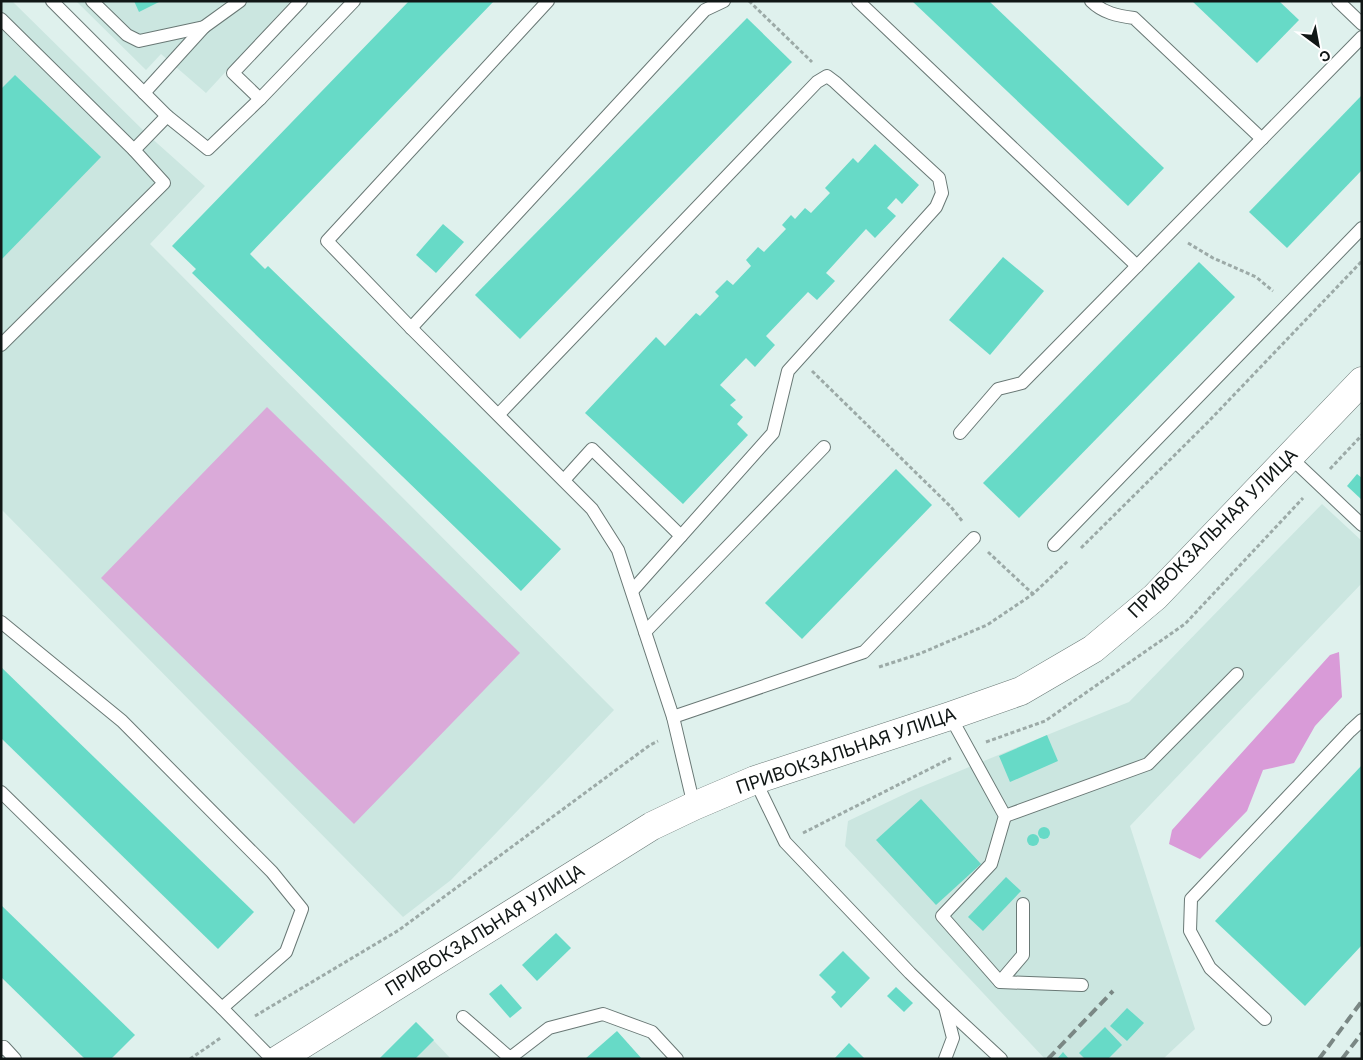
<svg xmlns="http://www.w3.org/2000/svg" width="1363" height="1060" font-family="Inter,sans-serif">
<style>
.built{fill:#cbe6e0}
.green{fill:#daaad9}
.forest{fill:#d99bd8}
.building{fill:#67dac7}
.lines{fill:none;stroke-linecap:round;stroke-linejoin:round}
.service-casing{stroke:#697875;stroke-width:14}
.tertiary-casing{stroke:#697875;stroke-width:29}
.path{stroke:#9caaa7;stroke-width:3;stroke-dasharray:4 2.5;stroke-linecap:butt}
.service{stroke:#fff;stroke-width:12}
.tertiary{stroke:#fff;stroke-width:28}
.rail{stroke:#7a8784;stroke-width:4;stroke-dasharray:10 5;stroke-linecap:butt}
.labels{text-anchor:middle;stroke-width:5;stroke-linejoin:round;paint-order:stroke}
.street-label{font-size:18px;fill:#111716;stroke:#fff}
</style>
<rect width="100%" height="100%" fill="#dff1ed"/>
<g class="built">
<path d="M1 1H12L148 135 205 186 150 244 614 710 451 880 403 917 1 509Z"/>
<path d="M76 1H291L206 93 161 54 146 70Z"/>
<path d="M1322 504 1362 541V583L1130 826 1195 1029 1163 1059H1045L845 846 848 821 911 791 1047 735 1129 702Z"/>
<path d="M416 1022 451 1059H379Z"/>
</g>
<path class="green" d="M267 407 520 653 354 824 101 578Z"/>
<path class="forest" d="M1339 652 1342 697 1315 726 1294 763 1263 770 1247 811 1200 859 1169 844 1172 830 1330 655Z"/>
<g class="building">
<path d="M134 1H161L139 12Z"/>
<path d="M409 1H494L250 254 265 269 268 266 561 549 521 591 192 273 196 269 172 246Z"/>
<path d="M912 1H989L1164 168 1128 206Z"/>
<path d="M1192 1H1279L1299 20 1257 63Z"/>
<path d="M747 18 792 62 520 339 475 295Z"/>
<path d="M15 75 101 157 1 260V89Z"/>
<path d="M1362 95V170L1287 248 1249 212Z"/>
<path d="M875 144 919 185 902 204 896 198 887 208 896 216 875 238 866 229 826 273 835 281 817 300 808 292 766 336 775 345 755 367 746 358 720 385 736 400 730 405 743 417 737 424 748 435 683 504 585 413 656 337 665 346 696 313 700 316 719 296 715 292 727 280 733 285 751 266 746 260 758 247 764 252 786 229 782 225 791 215 795 219 805 208 811 213 830 193 825 188 853 158 858 163Z"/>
<path d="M443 224 464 242 436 273 416 255Z"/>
<path d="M1003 257 1044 291 990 355 949 320Z"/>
<path d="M1199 262 1235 297 1019 518 983 483Z"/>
<path d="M896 469 932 505 802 639 765 603Z"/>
<path d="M1357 474 1362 478V500L1347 486Z"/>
<path d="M1 667 254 912 218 949 1 738Z"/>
<path d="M1047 735 1058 761 1010 782 999 756Z"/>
<path d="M1362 765V945L1305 1006 1215 921Z"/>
<path d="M921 799 981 864 936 905 876 840Z"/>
<circle cx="1044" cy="833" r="6"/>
<circle cx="1033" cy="840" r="6"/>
<path d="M1006 877 1021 891 983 931 968 917Z"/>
<path d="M1 905 135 1035 111 1059H85L1 977Z"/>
<path d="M556 933 571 948 537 981 522 965Z"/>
<path d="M843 951 870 978 841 1008 831 997 836 992 819 975Z"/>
<path d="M501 984 522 1008 510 1018 489 994Z"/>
<path d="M896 987 913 1003 904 1012 887 996Z"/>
<path d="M1127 1008 1144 1023 1127 1041 1110 1026Z"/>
<path d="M416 1022 434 1040 415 1059H379Z"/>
<path d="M1105 1027 1122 1045 1108 1059H1085L1079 1053Z"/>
<path d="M617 1031 642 1059H585Z"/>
<path d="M849 1043 865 1059H834Z"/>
<path d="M1063 1052 1069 1059H1057Z"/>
</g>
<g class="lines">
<defs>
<g id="service">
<path d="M52 1 167 116 208 149 260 99 354 1"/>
<path d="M92 1 127 35 139 41 204 27 240 1"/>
<path d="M548 1 327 241 411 328 592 509 618 550 673 717 694 806"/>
<path d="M858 1 1137 266"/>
<path d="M1091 1C1103 13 1118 16 1134 18L1262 139"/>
<path d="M1338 1 1362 24"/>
<path d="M1 19 134 150 164 183 1 345"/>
<path d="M144 93 204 27"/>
<path d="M260 99 233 73 301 1"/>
<path d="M134 150 167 116"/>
<path d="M411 328 705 10 724 1"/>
<path d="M499 414 817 82 827 76 835 82 939 178 942 193 936 207 788 371 773 433 632 591"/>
<path d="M960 433 998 389 1022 383 1362 37"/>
<path d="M1289 456 1362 525"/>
<path d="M564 480 592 449 681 536"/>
<path d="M1054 545 1362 228"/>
<path d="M1 622 122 721 272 872 302 909 286 952 222 1008"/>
<path d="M645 632 824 447"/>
<path d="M950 716 1005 816 991 864 942 916 1000 982 1082 985"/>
<path d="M673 717 864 652 974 538"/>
<path d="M755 780 785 842 910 973 945 1007 953 1038 945 1059"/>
<path d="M1 792 222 1008 272 1059"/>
<path d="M1005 816 1148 764 1237 674"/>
<path d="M1000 982 1023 955V904"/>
<path d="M945 1007 1001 1059"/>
<path d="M463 1017 510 1058 549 1028 603 1014 652 1032 677 1059"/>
<path d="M1265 1019 1210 968 1190 931 1191 899 1350 731 1362 720"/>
<path d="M1 1049 4 1047 15 1059"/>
</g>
<path id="tertiary" d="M279 1059 652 826 694 806 755 780 950 716 1021 691 1093 649 1155 597 1362 381"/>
</defs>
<use href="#service" class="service-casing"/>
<use href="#tertiary" class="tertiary-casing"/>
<g class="path">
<path d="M749 1 812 62"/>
<path d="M1188 243 1213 258 1256 277 1273 291"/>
<path d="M812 371 951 507 963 522"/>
<path d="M1330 469 1362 435"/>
<path d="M1081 548 1208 422 1362 261"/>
<path d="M988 552 1033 594"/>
<path d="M879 667 919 654 987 625 1033 594 1068 561"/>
<path d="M986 742 1045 721 1185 624 1303 498"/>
<path d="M803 833 951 758"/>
<path d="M255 1016 399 930 650 745 658 741"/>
<path d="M190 1059 222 1037"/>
</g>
<use href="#service" class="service"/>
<use href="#tertiary" class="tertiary"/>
<g class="rail">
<path d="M1048 1059 1113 991"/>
<path d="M1319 1059 1362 1001"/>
<path d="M1342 1059 1362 1033"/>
</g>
</g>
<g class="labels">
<g class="street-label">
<text transform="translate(1213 533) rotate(-45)" y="6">ПРИВОКЗАЛЬНАЯ УЛИЦА</text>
<text transform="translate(846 751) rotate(-19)" y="6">ПРИВОКЗАЛЬНАЯ УЛИЦА</text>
<text transform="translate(485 930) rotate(-32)" y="6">ПРИВОКЗАЛЬНАЯ УЛИЦА</text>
</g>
</g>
<rect width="1363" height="1060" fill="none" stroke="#111716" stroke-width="5"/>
<g transform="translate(1318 45) rotate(148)" stroke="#ffffff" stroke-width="4" paint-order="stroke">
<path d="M0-4L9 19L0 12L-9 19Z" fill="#111716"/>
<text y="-8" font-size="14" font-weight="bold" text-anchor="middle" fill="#111716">С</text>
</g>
</svg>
